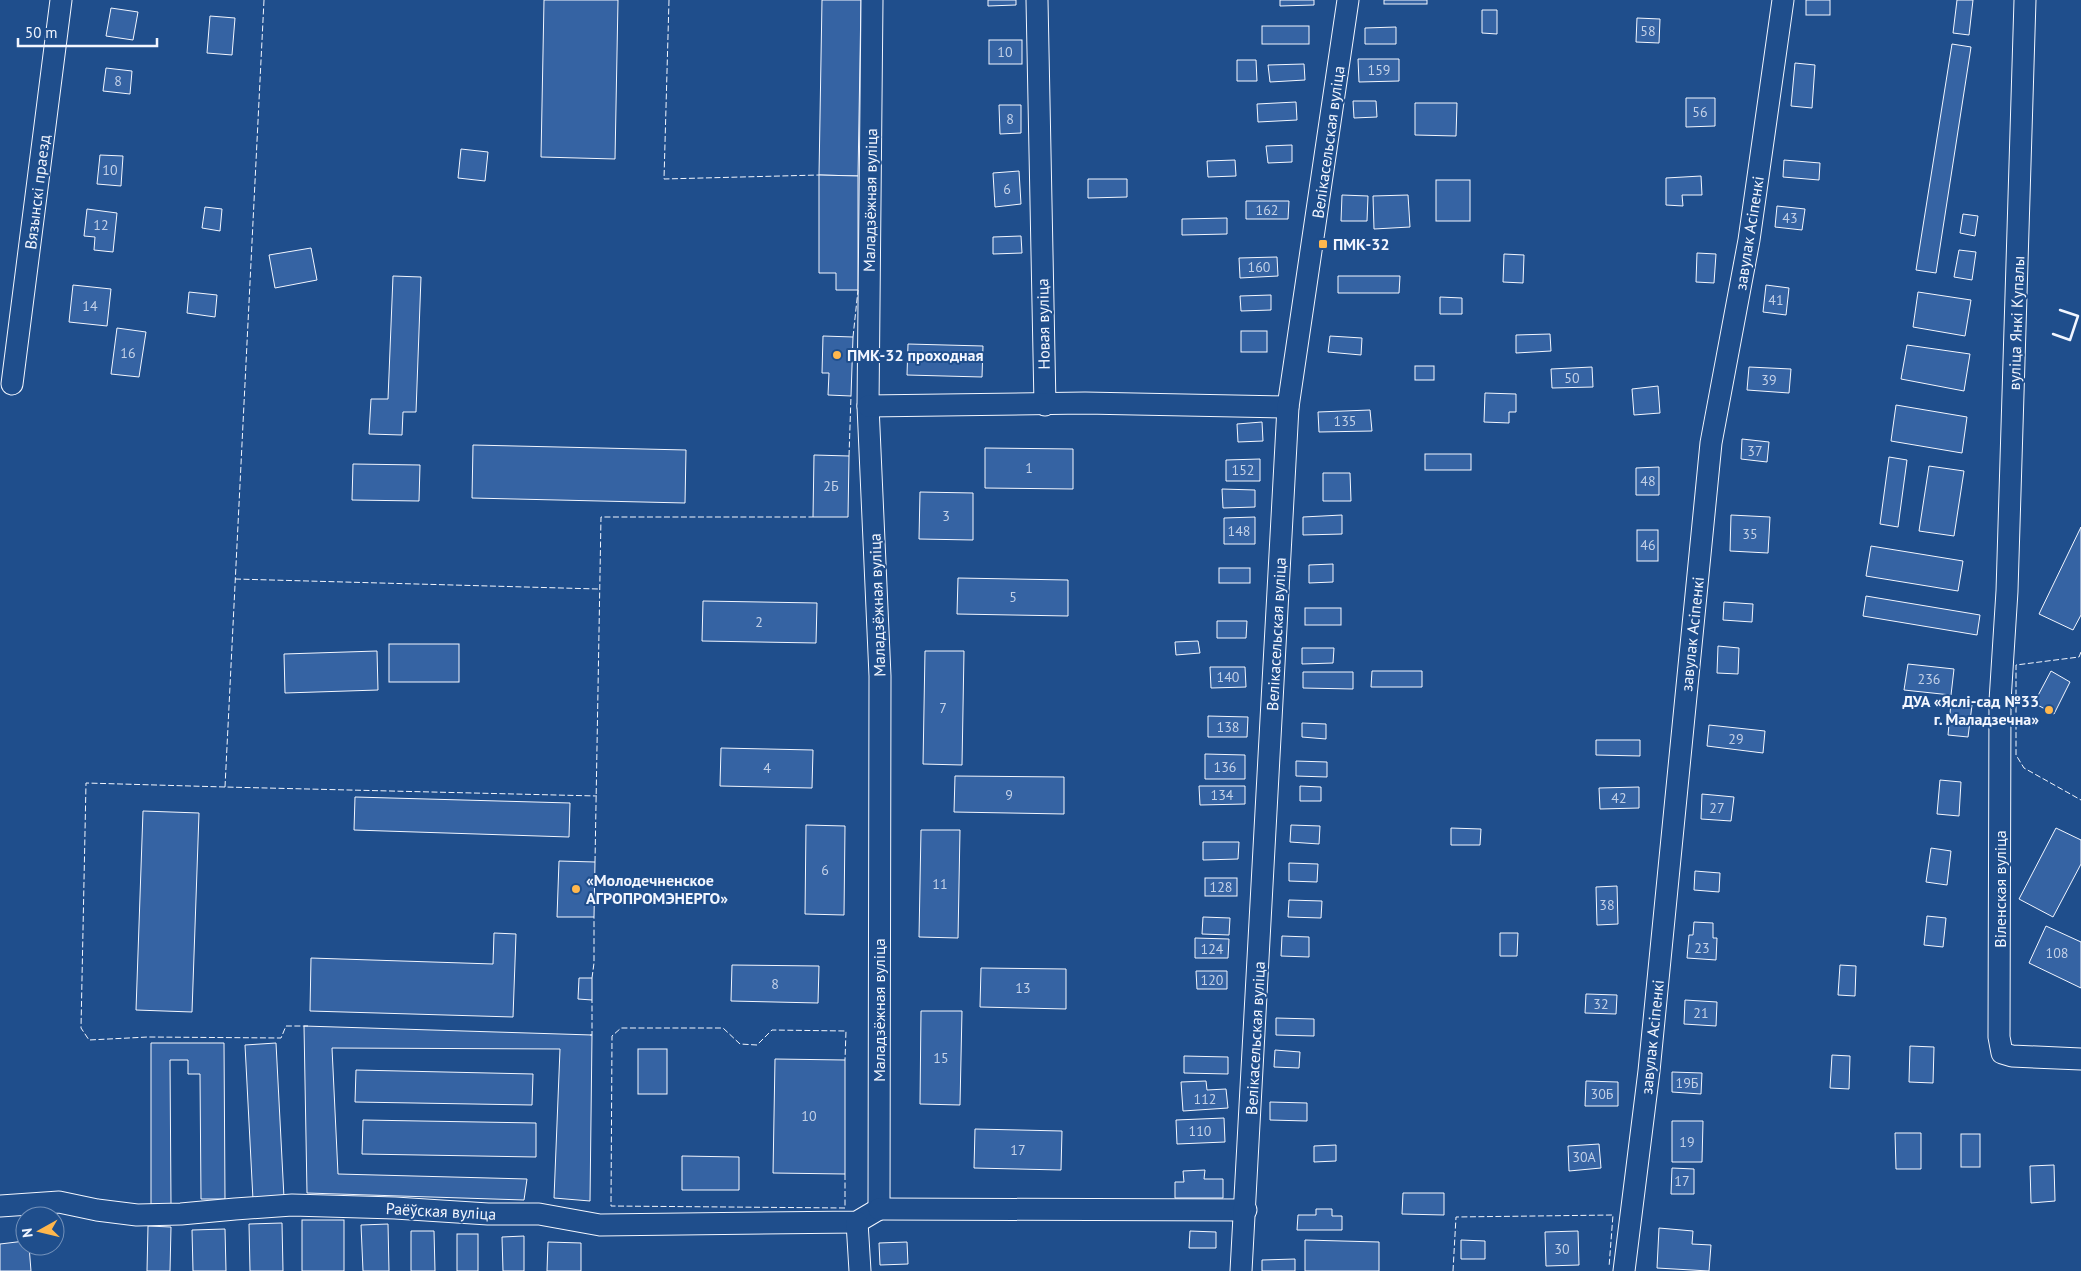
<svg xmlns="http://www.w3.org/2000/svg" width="2081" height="1271" font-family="'PT Sans',sans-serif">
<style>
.building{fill:#3563a3;stroke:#f2f6ff}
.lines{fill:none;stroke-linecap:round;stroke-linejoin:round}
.minor-casing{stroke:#f2f6ff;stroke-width:23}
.minor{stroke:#1f4e8c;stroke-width:21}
.fence{stroke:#f2f6ff;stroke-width:1;stroke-dasharray:6 2.5;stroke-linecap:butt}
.wall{stroke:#f2f6ff;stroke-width:2.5}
.poi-dot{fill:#ffb74d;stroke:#1f4e8c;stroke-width:2}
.labels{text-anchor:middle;stroke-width:4;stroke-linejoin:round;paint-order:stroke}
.number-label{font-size:14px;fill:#c3d1e8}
.street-label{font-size:16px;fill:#f2f6ff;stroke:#1f4e8c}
.poi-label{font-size:16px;font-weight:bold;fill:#f2f6ff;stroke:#1f4e8c;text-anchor:start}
</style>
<rect width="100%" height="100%" fill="#1f4e8c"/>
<g class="building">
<path d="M544 0H618L615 159 541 157Z"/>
<path d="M822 0H861L858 176 819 175Z"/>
<path d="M988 0H1016V5L988 6Z"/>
<path d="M1280 0H1314V5L1280 6Z"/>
<rect x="1384" y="0" width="43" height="4"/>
<rect x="1806" y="0" width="24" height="15"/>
<path d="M1957 0H1973L1969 35 1953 33Z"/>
<path d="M111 8 138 12 133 40 106 36Z"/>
<path d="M1482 10H1497V34L1482 33Z"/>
<path d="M210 16 235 18 232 55 207 53Z"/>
<path d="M1637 18 1660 19 1659 43 1636 42Z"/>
<rect x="1262" y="26" width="47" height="18"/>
<path d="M1396 27V44H1365V28Z"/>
<rect x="989" y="40" width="33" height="24"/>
<path d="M1952 44 1971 47 1936 273 1916 270Z"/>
<path d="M1358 59H1399V81L1359 82Z"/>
<path d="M1237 60H1256L1257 81H1237Z"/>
<path d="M1795 63 1815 65 1812 108 1791 106Z"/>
<path d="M1304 64 1305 80 1270 82 1268 65Z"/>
<path d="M106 68 132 71 130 94 103 91Z"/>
<path d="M1686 98H1715V126L1686 127Z"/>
<path d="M1353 101H1376L1377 117 1354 118Z"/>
<path d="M1296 102 1297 120 1258 122 1257 104Z"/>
<path d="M1415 103H1457L1456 136 1415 135Z"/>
<path d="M999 105H1021V133L1000 134Z"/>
<path d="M1292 145V162L1268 163 1266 146Z"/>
<path d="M461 149 488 152 485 181 458 178Z"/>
<path d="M100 155 123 156 121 186 97 184Z"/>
<path d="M1235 160 1236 176 1208 177 1207 161Z"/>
<path d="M1784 160 1820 163 1819 180 1783 177Z"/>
<path d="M1019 171 1021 204 995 207 993 173Z"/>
<path d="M819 175 858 176V290H836V273H819Z"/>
<path d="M1701 176 1702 195H1682L1683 206 1666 205V178Z"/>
<path d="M1088 179H1127V197L1088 198Z"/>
<rect x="1436" y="180" width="34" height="41"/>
<path d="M1342 195 1368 196 1367 221H1341Z"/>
<path d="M1408 195 1410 227 1374 229 1373 196Z"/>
<path d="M1246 201H1289L1288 219H1246Z"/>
<path d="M1777 206 1805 209 1802 230 1775 227Z"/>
<path d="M205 207 222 209 220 231 202 228Z"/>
<path d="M87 209 117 213 113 252 94 250 95 237 84 236Z"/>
<path d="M1963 214 1978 216 1975 236 1960 233Z"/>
<path d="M1227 218V234L1182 235V219Z"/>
<path d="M1021 236 1022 253 993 254V237Z"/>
<path d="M311 248 317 280 275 288 269 255Z"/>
<path d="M1959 250 1976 252 1972 280 1954 277Z"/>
<path d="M1697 253 1716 254 1714 283 1696 282Z"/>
<path d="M1504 254 1524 255 1523 283 1503 282Z"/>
<path d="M1277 257 1278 276 1240 278 1239 258Z"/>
<path d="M393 276 421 277 416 412H403L402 435 369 434 371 399H388Z"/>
<path d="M1338 276H1400L1399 293H1338Z"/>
<path d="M73 285 111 289 107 326 69 322Z"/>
<path d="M1766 285 1789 288 1786 315 1763 312Z"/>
<path d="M189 292 217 295 215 317 187 313Z"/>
<path d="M1918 292 1971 300 1965 336 1913 327Z"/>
<path d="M1271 295V310L1241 311 1240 296Z"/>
<path d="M1440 297 1462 298V314H1440Z"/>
<path d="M117 328 146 332 139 377 111 374Z"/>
<rect x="1241" y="331" width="26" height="21"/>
<path d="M1550 334 1551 351 1516 353V335Z"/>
<path d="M823 336 853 337 851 396 828 395 829 373H822Z"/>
<path d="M1330 336 1362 338 1361 355 1328 352Z"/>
<path d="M908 344 983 346 982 377 907 375Z"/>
<path d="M1907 345 1970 354 1964 391 1901 379Z"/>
<rect x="1415" y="366" width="19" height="14"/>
<path d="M1592 367 1593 387 1552 388 1551 369Z"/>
<path d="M1749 367 1791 369 1789 393 1747 390Z"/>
<path d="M1658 386 1660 413 1634 415 1632 389Z"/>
<path d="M1485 393 1516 394V412H1509V423L1484 422Z"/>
<path d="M1896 405 1967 417 1962 453 1891 441Z"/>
<path d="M1370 410 1372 431 1319 432 1318 412Z"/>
<path d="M1262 422 1263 441 1238 442 1237 424Z"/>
<path d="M1742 439 1769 442 1767 462 1741 459Z"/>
<path d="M473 445 686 450 685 503 472 498Z"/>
<path d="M985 448 1073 449V489L985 488Z"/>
<rect x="1425" y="454" width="46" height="16"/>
<path d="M814 455 849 456 848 517H813Z"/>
<path d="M1889 457 1907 460 1898 527 1880 524Z"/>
<path d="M1260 459V481H1226V460Z"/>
<path d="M353 464 420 465 419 501 352 500Z"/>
<path d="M1929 466 1964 471 1954 536 1919 531Z"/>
<path d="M1659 467V495H1636V468Z"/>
<path d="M1323 473H1350L1351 501H1323Z"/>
<path d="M1222 489 1255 490V507L1223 508Z"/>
<path d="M920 492 973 493V540L919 539Z"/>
<path d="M1342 515V534L1303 535V517Z"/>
<path d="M1731 515 1770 517 1768 553 1730 551Z"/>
<path d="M1255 517V544H1224V518Z"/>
<path d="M2081 527V615L2073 630 2039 614Z"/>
<rect x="1637" y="530" width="21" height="31"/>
<path d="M1871 546 1963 561 1958 591 1866 576Z"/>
<path d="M1333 564V582L1309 583V565Z"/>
<rect x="1219" y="568" width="31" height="15"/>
<path d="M958 578 1068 580V616L957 614Z"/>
<path d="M1866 596 1980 615 1977 635 1863 616Z"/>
<path d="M703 601 817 603 816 643 702 641Z"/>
<path d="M1724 602 1753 604 1752 622 1723 620Z"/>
<rect x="1305" y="608" width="36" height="17"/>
<path d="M1217 621H1247L1246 638H1217Z"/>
<path d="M1198 641 1200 653 1176 655 1175 642Z"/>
<rect x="389" y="644" width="70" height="38"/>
<path d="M1718 646 1739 648 1738 674 1717 673Z"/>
<path d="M1302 648H1334L1333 663 1302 664Z"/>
<path d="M377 651 378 690 285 693 284 654Z"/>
<path d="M925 651H964L962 765 923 764Z"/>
<path d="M1908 664 1954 669 1951 695 1904 690Z"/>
<path d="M1210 667H1245L1246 687 1211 688Z"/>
<path d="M1372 671H1422V687H1371Z"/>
<path d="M2051 671 2070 682 2054 714 2034 703Z"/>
<path d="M1303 672H1353V689L1303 688Z"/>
<path d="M1951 703 1972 705 1968 737 1948 735Z"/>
<path d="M1208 716 1248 717 1247 737H1208Z"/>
<path d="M1302 723 1326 724V739L1302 737Z"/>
<path d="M1709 725 1765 731 1763 753 1707 746Z"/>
<path d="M1596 740H1640V756L1596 755Z"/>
<path d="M721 748 813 750 812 788 720 786Z"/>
<path d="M1205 754 1245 755V779H1205Z"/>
<path d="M1296 761 1327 762V777L1296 776Z"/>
<path d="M955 776 1064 777V814L954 812Z"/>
<path d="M1940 780 1961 782 1959 816 1937 814Z"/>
<path d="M1199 786H1245V804L1200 805Z"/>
<path d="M1300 786 1321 787V801H1300Z"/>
<path d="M1639 787V808L1600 809 1599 788Z"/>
<path d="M1702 794 1734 797 1731 821 1701 819Z"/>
<path d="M355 797 570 803 569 837 354 830Z"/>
<path d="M143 811 199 813 192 1012 136 1010Z"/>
<path d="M806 825 845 826 844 915 805 914Z"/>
<path d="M1291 825 1320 826 1319 844 1290 842Z"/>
<path d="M1451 828 1481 829 1480 845H1451Z"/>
<path d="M2056 828 2081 840V864L2053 917 2019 899Z"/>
<path d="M921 830H960L958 938 919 937Z"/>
<path d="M1203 842H1239L1238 859 1203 860Z"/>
<path d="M1931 848 1951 851 1947 885 1926 882Z"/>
<path d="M559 861 595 862 594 917H557Z"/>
<path d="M1289 863 1318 864 1317 882 1289 881Z"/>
<path d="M1695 871 1720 873 1719 892 1694 890Z"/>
<rect x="1205" y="878" width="32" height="18"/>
<path d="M1617 886 1618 924 1597 925 1596 887Z"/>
<path d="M1289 900 1322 901 1321 918 1288 917Z"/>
<path d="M1927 916 1946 918 1943 947 1924 945Z"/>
<path d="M1203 917 1230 918 1229 935 1202 934Z"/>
<path d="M1694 922 1713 923V938H1717L1716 960 1687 958 1689 935H1693Z"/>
<path d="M2046 926 2081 942V988L2029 963Z"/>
<path d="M494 933 516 934 513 1017 310 1011 311 958 493 964Z"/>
<path d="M1500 933H1518L1517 956H1500Z"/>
<path d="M1282 936 1309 937V957L1281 956Z"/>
<path d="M1195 938 1229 939 1228 958H1195Z"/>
<path d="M732 965 819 966 818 1003 731 1001Z"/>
<path d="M1840 965 1856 966 1855 996 1838 995Z"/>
<path d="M981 968 1066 969V1009L980 1007Z"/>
<path d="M1196 971H1227V989H1197Z"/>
<path d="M579 978H592V1000L578 999Z"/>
<path d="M1586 994 1617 995 1616 1014 1585 1013Z"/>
<path d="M1685 1000 1717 1002 1716 1026 1684 1024Z"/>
<path d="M921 1011H962L960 1105 920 1104Z"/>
<path d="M1276 1018 1314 1019V1036L1276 1035Z"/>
<path d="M304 1026 592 1035 590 1201 554 1198 560 1049 332 1048 338 1174 527 1179 524 1200 307 1193Z"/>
<path d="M151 1043H224L225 1199H201L200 1074H188V1060H170L171 1204H151Z"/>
<path d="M276 1043 284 1198 253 1200 245 1045Z"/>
<path d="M1910 1046 1934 1047 1933 1083 1909 1082Z"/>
<rect x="638" y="1049" width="29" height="45"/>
<path d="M1275 1050 1300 1052 1299 1068 1274 1067Z"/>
<path d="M1832 1055 1850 1056 1849 1089 1830 1088Z"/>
<path d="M1184 1056 1228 1057V1074L1184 1073Z"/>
<path d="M775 1059 845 1060V1174L773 1173Z"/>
<path d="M356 1070 533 1074 532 1105 355 1102Z"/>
<path d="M1672 1072 1702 1073 1701 1094 1672 1092Z"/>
<path d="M1206 1081 1207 1090 1226 1089 1228 1108 1183 1111 1181 1082Z"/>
<path d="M1586 1081 1618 1082V1106H1585Z"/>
<path d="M1270 1102 1307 1103V1121L1270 1120Z"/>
<path d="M1224 1118 1225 1142 1177 1144 1176 1120Z"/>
<path d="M363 1120 536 1123V1157L362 1154Z"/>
<path d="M1672 1121H1703L1702 1162H1672Z"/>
<path d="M975 1129 1062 1131 1061 1170 974 1168Z"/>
<path d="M1895 1133H1921V1169H1896Z"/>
<rect x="1961" y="1134" width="19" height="33"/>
<path d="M1599 1144 1601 1168 1569 1171 1568 1146Z"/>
<path d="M1336 1145V1161L1314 1162V1146Z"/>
<path d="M682 1156 739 1157V1190H682Z"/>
<path d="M2054 1165 2055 1201 2031 1203 2030 1166Z"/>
<path d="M1672 1168 1694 1169V1194H1671Z"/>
<path d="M1205 1170 1204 1179H1223V1198H1175V1182H1184L1183 1171Z"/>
<path d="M1403 1193H1444V1215L1402 1214Z"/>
<path d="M1316 1209H1332V1216H1342V1230H1297L1298 1215H1316Z"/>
<rect x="302" y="1220" width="42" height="51"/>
<path d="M282 1223 283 1271H250L249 1224Z"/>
<path d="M388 1224 389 1271H363L361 1225Z"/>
<path d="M148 1226 171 1227 170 1271H147Z"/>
<path d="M1659 1228 1693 1231 1692 1244 1711 1245 1709 1271 1657 1268Z"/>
<path d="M225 1229 226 1271H193L192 1230Z"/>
<path d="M411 1231H434L435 1271H411Z"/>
<path d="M1190 1231 1216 1232V1248H1189Z"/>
<path d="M1578 1231 1579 1265 1546 1266 1545 1232Z"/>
<rect x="457" y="1234" width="21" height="37"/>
<path d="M524 1236V1271H503L502 1237Z"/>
<path d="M1305 1240 1379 1242V1271H1305Z"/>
<path d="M1461 1240 1485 1241V1259H1461Z"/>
<path d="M25 1241V1246H29L31 1271H0V1244Z"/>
<path d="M548 1242 581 1243V1271H547Z"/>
<path d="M907 1242 908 1264 880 1265 879 1243Z"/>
<path d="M1295 1259V1271H1262V1260Z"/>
</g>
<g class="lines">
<defs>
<g id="minor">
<path d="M872 0 868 406 880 676 879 1209"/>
<path d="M1037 0 1045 405"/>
<path d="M2025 0 2007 591 2000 701 1999 1037 2002 1053 2012 1056 2081 1059"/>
<path d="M12 384 61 0"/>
<path d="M868 406 1085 403 1288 407"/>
<path d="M0 1206 59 1202 97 1210 137 1215 181 1214 235 1209 292 1205 395 1208 488 1214H539L600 1225 857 1222 879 1209"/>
<path d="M879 1209 1246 1210"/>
<path d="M857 1222 860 1271"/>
<path d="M1241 1271 1288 407 1348 0"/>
<path d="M1624 1271 1649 1071 1711 443 1749 240 1783 0"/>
</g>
</defs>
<use href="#minor" class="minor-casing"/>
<use href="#minor" class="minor"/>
<g class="fence">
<path d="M264 0 225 787 597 796"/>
<path d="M669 0 664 179 819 175"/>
<path d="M853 337 858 290"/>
<path d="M849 456 851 396"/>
<path d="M235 579 598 589"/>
<path d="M2081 652 2079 657 2016 665V755L2024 768 2081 800"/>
<path d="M225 787 86 783 81 1028 89 1040 148 1037 281 1038 286 1026H308"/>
<path d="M595 862 601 517H813"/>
<path d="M592 978 594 963V917"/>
<path d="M590 1035H592V1000"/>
<path d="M845 1174V1208L611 1206 612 1036 621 1028H723L740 1044 757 1045 772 1030 846 1031 845 1060"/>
<path d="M1453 1271 1456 1217 1613 1215 1609 1267"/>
</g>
<path class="wall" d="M2053 334 2070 340 2078 316 2060 310"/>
</g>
<g class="poi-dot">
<rect x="1318" y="239" width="10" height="10" rx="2.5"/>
<circle cx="837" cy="355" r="5"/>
<circle cx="2049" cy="710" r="5"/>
<circle cx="576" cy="889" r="5"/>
</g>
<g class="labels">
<g class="number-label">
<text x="1648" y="36">58</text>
<text x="1005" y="57">10</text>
<text x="1379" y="75">159</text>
<text x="118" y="86">8</text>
<text x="1700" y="117">56</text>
<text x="1010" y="124">8</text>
<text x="110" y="175">10</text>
<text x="1007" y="194">6</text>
<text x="1267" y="215">162</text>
<text x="1790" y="223">43</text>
<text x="101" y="230">12</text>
<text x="1259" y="272">160</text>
<text x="1776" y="305">41</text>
<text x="90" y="311">14</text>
<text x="128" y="358">16</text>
<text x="1572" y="383">50</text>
<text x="1769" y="385">39</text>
<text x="1345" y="426">135</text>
<text x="1755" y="456">37</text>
<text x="1029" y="473">1</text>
<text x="1243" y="475">152</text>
<text x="1648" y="486">48</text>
<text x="831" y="491">2Б</text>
<text x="946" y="521">3</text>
<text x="1239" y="536">148</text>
<text x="1750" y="539">35</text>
<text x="1648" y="550">46</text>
<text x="1013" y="602">5</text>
<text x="759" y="627">2</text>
<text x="1228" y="682">140</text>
<text x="1929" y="684">236</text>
<text x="943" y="713">7</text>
<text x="1228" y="732">138</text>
<text x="1736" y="744">29</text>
<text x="1225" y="772">136</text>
<text x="767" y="773">4</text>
<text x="1009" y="800">9</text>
<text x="1222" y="800">134</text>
<text x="1619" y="803">42</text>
<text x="1717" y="813">27</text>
<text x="825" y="875">6</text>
<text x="940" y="889">11</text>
<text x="1221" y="892">128</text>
<text x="1607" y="910">38</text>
<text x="1702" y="953">23</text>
<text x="1212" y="954">124</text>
<text x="2057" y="958">108</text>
<text x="1212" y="985">120</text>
<text x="775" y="989">8</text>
<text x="1023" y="993">13</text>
<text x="1601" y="1009">32</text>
<text x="1701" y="1018">21</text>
<text x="941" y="1063">15</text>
<text x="1687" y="1088">19Б</text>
<text x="1602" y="1099">30Б</text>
<text x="1205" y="1104">112</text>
<text x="809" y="1121">10</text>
<text x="1200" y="1136">110</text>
<text x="1687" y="1147">19</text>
<text x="1018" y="1155">17</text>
<text x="1584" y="1162">30А</text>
<text x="1682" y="1186">17</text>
<text x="1562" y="1254">30</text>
</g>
<g class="street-label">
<text transform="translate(1328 142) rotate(-82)" y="6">Велікасельская вуліца</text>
<text transform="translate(37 192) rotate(-83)" y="6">Вязынскі праезд</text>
<text transform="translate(870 200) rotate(-89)" y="6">Маладзёжная вуліца</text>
<text transform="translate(1749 233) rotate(-81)" y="6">завулак Асіпенкі</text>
<text transform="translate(2016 323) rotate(-88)" y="6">вуліца Янкі Купалы</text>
<text transform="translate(1043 324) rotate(-91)" y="6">Новая вуліца</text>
<text transform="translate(877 605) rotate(-92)" y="6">Маладзёжная вуліца</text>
<text transform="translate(1276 634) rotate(-87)" y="6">Велікасельская вуліца</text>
<text transform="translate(1692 634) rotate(-84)" y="6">завулак Асіпенкі</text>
<text transform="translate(2000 889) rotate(-90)" y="6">Віленская вуліца</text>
<text transform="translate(879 1010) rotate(-90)" y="6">Маладзёжная вуліца</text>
<text transform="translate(1652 1037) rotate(-84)" y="6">завулак Асіпенкі</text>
<text transform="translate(1255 1038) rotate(-87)" y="6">Велікасельская вуліца</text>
<text transform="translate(441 1211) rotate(3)" y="6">Раёўская вуліца</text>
</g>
<g class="poi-label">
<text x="1333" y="250">ПМК-32</text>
<text x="847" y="361">ПМК-32 проходная</text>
<text x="2039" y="707" text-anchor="end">ДУА «Яслі-сад №33<tspan x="2039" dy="18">г. Маладзечна»</tspan></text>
<text x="586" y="886">«Молодечненское<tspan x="586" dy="18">АГРОПРОМЭНЕРГО»</tspan></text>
</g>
</g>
<g transform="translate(40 1231) rotate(262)"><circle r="24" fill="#1f4e8c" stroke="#7391ba"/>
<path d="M0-4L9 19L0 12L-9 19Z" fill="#ffb74d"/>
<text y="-8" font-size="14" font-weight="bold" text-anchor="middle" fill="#f2f6ff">N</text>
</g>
<path d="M18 38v8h139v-8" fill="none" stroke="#f2f6ff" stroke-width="2.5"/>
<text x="25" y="38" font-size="15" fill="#f2f6ff" stroke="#1f4e8c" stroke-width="4" paint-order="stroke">50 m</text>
</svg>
